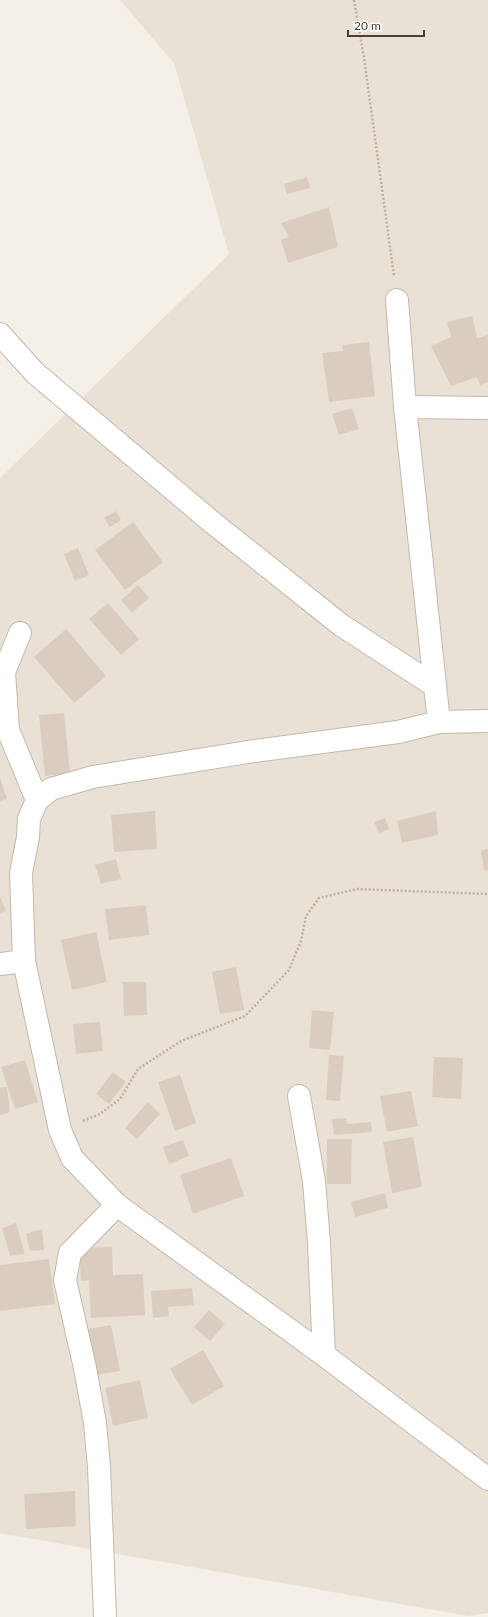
<svg xmlns="http://www.w3.org/2000/svg" width="488" height="1617" font-family="Lato,sans-serif">
<style>
.residential{fill:#e9e1d5}
.building{fill:#dacdbf}
.lines{fill:none;stroke-linecap:round;stroke-linejoin:round}
.minor-casing{stroke:#c3b9ac;stroke-width:24}
.path{stroke:#c3b19a;stroke-width:2.5;stroke-dasharray:2 2;stroke-linecap:butt}
.minor{stroke:#fff;stroke-width:22}
</style>
<rect width="100%" height="100%" fill="#f4efe7"/>
<path class="residential" d="M120 0H488V1613L468 1616 0 1533V478L229 254 174 63Z"/>
<g class="building">
<path d="M307 177 310 188 287 194 284 184Z"/>
<path d="M329 207 338 247 288 263 281 240 289 237 281 223Z"/>
<path d="M472 316 477 338 488 335V382L480 385 477 377 451 386 431 346 451 337 447 322Z"/>
<path d="M369 342 375 396 329 402 322 353 343 351 342 345Z"/>
<path d="M352 408 359 429 339 435 332 414Z"/>
<path d="M116 511 121 520 110 527 104 518Z"/>
<path d="M133 522 163 562 125 590 95 550Z"/>
<path d="M78 548 89 575 75 581 64 554Z"/>
<path d="M138 585 149 598 132 613 121 600Z"/>
<path d="M108 603 139 639 121 655 89 619Z"/>
<path d="M66 629 106 676 74 703 34 657Z"/>
<path d="M64 713 70 773 45 776 39 715Z"/>
<path d="M0 778 7 799 0 801Z"/>
<path d="M155 811 157 849 114 852 111 815Z"/>
<path d="M436 811 438 835 402 843 397 821Z"/>
<path d="M385 818 389 829 379 833 374 822Z"/>
<path d="M488 849V870H484L481 850Z"/>
<path d="M116 859 121 879 101 884 95 865Z"/>
<path d="M0 897 6 911 0 913Z"/>
<path d="M146 905 149 935 109 940 105 909Z"/>
<path d="M96 932 107 982 72 990 61 940Z"/>
<path d="M236 967 244 1010 220 1014 212 972Z"/>
<path d="M123 982H146L147 1015 124 1016Z"/>
<path d="M312 1010 334 1012 330 1050 309 1048Z"/>
<path d="M100 1022 103 1051 76 1054 73 1024Z"/>
<path d="M329 1055 344 1056 340 1101 326 1100Z"/>
<path d="M434 1057 463 1058 461 1099 432 1097Z"/>
<path d="M25 1060 38 1102 15 1109 1 1067Z"/>
<path d="M113 1072 126 1082 109 1104 96 1094Z"/>
<path d="M180 1075 196 1123 175 1131 158 1082Z"/>
<path d="M7 1087 10 1112 0 1115V1088Z"/>
<path d="M411 1091 418 1126 387 1132 380 1096Z"/>
<path d="M148 1102 160 1114 137 1139 125 1128Z"/>
<path d="M346 1118 347 1124 371 1122 372 1132 334 1135 332 1119Z"/>
<path d="M413 1137 422 1187 392 1193 383 1142Z"/>
<path d="M327 1139H352L351 1184H327Z"/>
<path d="M183 1140 189 1156 169 1164 163 1147Z"/>
<path d="M231 1158 244 1196 193 1214 180 1175Z"/>
<path d="M385 1193 388 1208 355 1217 351 1202Z"/>
<path d="M16 1223 25 1254 10 1256 2 1228Z"/>
<path d="M42 1229 44 1250 30 1251 26 1234Z"/>
<path d="M112 1247 113 1275 143 1274 145 1315 91 1318 89 1280 81 1281 79 1248Z"/>
<path d="M49 1259 55 1304 0 1311V1265Z"/>
<path d="M192 1288 194 1305 168 1307 169 1316 153 1318 151 1291Z"/>
<path d="M209 1310 225 1324 210 1341 194 1327Z"/>
<path d="M111 1325 120 1371 96 1375 87 1329Z"/>
<path d="M203 1350 224 1386 192 1405 170 1369Z"/>
<path d="M140 1380 148 1418 113 1426 105 1388Z"/>
<path d="M75 1491 76 1526 26 1529 24 1494Z"/>
</g>
<g class="lines">
<defs>
<g id="minor">
<path d="M397 300 405 407"/>
<path d="M0 334 35 373 213 523 341 625 435 686"/>
<path d="M488 408 405 407 439 722 398 732 254 751 93 777 51 789 37 800 29 819 28 837 21 873 24 961 60 1130 72 1158 117 1205 324 1355 488 1479"/>
<path d="M20 633 4 672 8 730 37 800"/>
<path d="M439 722 488 721"/>
<path d="M0 964 24 961"/>
<path d="M299 1096 314 1181 319 1243 324 1355"/>
<path d="M105 1617 99 1467 95 1423 85 1368 65 1280 70 1253 117 1205"/>
</g>
</defs>
<use href="#minor" class="minor-casing"/>
<g class="path">
<path d="M354 0 364 58 394 276"/>
<path d="M83 1121 100 1114 120 1099 138 1069 181 1041 245 1016 289 970 301 941 306 916 319 898 357 889 488 894"/>
</g>
<use href="#minor" class="minor"/>
</g>
<path d="M348 30v6h76v-6" fill="none" stroke="#483f36" stroke-width="2"/>
<text x="354" y="30" font-size="12" fill="#483f36" stroke="#ffffff" stroke-width="3" paint-order="stroke">20 m</text>
</svg>
